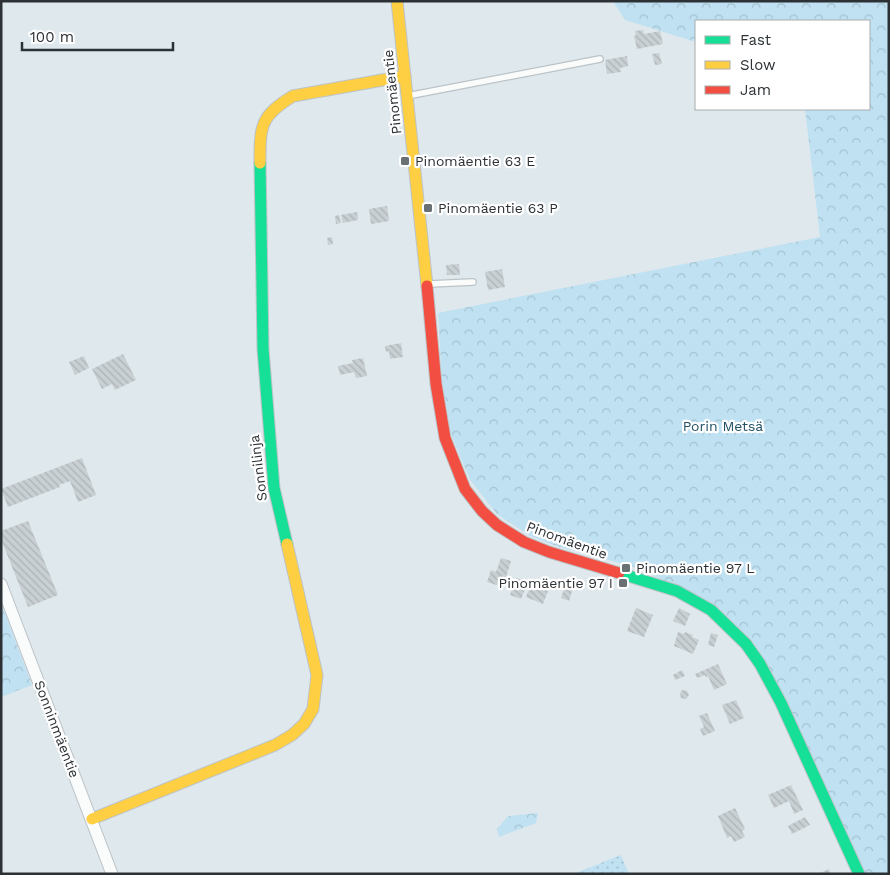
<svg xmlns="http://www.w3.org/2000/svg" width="890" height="875" font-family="'Work Sans',sans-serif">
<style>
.grass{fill:url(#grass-dots)}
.forest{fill:url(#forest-crowns)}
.building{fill:url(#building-back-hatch)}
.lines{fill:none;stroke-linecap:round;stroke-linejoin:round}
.lane-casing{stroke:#bcc3c7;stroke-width:8}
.street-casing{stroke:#bcc3c7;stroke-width:13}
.fast-casing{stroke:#bcc3c7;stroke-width:13}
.slow-casing{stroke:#bcc3c7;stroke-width:13}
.jam-casing{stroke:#bcc3c7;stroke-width:13}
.lane{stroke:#fafcfc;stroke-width:5.5}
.street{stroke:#fafcfc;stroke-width:11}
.fast{stroke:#16e098;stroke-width:11}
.slow{stroke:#ffcf43;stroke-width:11}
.jam{stroke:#f24e42;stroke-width:11}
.poi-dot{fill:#6a7174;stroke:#fff;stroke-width:2}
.labels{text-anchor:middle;stroke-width:4.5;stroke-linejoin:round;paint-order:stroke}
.street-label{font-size:14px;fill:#2b3134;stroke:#fff}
.poi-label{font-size:14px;fill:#2b3134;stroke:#fff;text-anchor:start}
.park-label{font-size:14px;fill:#235065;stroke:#fff}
</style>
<defs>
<pattern id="grass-dots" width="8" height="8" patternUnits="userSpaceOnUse" patternTransform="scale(1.25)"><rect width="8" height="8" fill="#bfe1f2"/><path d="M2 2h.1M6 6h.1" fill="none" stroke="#a4c2d0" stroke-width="1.8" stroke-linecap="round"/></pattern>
<pattern id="forest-crowns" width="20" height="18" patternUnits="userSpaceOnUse" patternTransform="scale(1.25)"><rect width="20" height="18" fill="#bfe1f2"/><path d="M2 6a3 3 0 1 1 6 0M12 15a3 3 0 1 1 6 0" fill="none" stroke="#a4c2d0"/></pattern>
<pattern id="building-back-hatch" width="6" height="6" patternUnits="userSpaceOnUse" patternTransform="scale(1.25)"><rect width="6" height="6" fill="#c9d0d3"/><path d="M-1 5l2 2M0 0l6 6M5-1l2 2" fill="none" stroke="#adb3b6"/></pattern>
</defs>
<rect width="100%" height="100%" fill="#dfe8ec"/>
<path class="grass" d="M621 855 629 874H573Z"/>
<g class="forest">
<path d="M613 1H889V874H866L765 661 680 588 634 567 556 546 530 536 497 514 470 480 451 434 442 380 438 313 820 237 805 109H869V21H696V42L625 20Z"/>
<path d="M1 603 32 685 1 697Z"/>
<path d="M538 813 536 823 499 837 497 829 508 816Z"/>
</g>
<g class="building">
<path d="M643 30 644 34 660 31 663 44 637 49 634 36 636 35 635 31Z"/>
<path d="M659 53 662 64 655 65 652 54Z"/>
<path d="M627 56 628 66 620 68 621 72 607 74 605 60Z"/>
<path d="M387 206 389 221 371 224 369 209Z"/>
<path d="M357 212 358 220 343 223 341 215Z"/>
<path d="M339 215 341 223 336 224 335 216Z"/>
<path d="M332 237 333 244 328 245 327 238Z"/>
<path d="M459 264 460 275H447L446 265Z"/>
<path d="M502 269 505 287 488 290 485 272Z"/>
<path d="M401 343 403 357 390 359 389 351 386 352 385 346Z"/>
<path d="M123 354 136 380 115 390 112 384 102 389 92 369Z"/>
<path d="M84 356 89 368 75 375 69 362Z"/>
<path d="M363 358 367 376 356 378 354 372 340 375 338 366 353 363 352 360Z"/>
<path d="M82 458 96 495 78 502 70 481 59 485 60 487 8 507 1 489Z"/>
<path d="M28 521 58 595 28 607 1 539V531Z"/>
<path d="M501 558 511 561 503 587 487 582 491 570 496 572Z"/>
<path d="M516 578 528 582 521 599 510 595Z"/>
<path d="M537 583 546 586 544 590 548 591 543 604 526 597 531 584 535 586Z"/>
<path d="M565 586 573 588 569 601 561 598Z"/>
<path d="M636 608 653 615 644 637 627 631Z"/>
<path d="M679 608 690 614 685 626 673 621Z"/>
<path d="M678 632 684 634 685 632 693 635 692 637 699 640 693 654 674 646Z"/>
<path d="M711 633 718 635 714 647 708 645Z"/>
<path d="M718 664 727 684 714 690 708 676 706 677 705 675 697 678 695 674Z"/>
<path d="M682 670 685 676 675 680 673 675Z"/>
<path d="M682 690 687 691 689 695 686 699 681 698 680 693Z"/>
<path d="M736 700 744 718 730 724 722 705Z"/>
<path d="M707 713 715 731 703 736 700 729 704 727 699 716Z"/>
<path d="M791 785 803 810 794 814 789 801 774 808 768 795Z"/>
<path d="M735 808 745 829 742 831 745 837 734 842 731 836 727 838 718 816Z"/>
<path d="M805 817 810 825 792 834 788 826Z"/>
<path d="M829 869 831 874H818Z"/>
</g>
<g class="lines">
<defs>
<g id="lane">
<path d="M407 96 600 59"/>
<path d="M429 284 473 282"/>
</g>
<path id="street" d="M1 584 112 874"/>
<g id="fast">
<path d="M260 163 263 349 274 488 287 544"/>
<path d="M619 573 677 591 711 610 746 644 760 664 781 703 859 874"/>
</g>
<g id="slow">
<path d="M397 1 427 286"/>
<path d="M260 163C260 126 260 116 293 96L405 76"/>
<path d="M92 819 275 745 292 735 304 724 313 709 317 675 287 544"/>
</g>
<path id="jam" d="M427 286 436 384 445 438 465 489 482 511 497 525 524 542 549 552 619 573"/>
</defs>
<use href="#lane" class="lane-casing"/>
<use href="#street" class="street-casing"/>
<use href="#fast" class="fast-casing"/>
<use href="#slow" class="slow-casing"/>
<use href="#jam" class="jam-casing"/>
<use href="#lane" class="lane"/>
<use href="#street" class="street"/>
<use href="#fast" class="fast"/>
<use href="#slow" class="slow"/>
<use href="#jam" class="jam"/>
</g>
<g class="poi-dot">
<rect x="400" y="156" width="10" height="10" rx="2.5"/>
<rect x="423" y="203" width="10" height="10" rx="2.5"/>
<rect x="621" y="563" width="10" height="10" rx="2.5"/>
<rect x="618" y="578" width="10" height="10" rx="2.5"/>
</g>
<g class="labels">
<g class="street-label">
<text transform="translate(392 92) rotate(-96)" y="5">Pinomäentie</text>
<text transform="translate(258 468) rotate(-97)" y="5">Sonnilinja</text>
<text transform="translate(567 540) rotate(20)" y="5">Pinomäentie</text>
<text transform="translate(57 729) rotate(69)" y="5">Sonninmäentie</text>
</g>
<g class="poi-label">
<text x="415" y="166">Pinomäentie 63 E</text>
<text x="438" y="213">Pinomäentie 63 P</text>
<text x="636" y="573">Pinomäentie 97 L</text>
<text x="613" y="588" text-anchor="end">Pinomäentie 97 I</text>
</g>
<g class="park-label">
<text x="723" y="431">Porin Metsä</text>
</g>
</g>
<rect width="890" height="875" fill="none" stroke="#2b3134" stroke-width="5"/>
<rect x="695" y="20" width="175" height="90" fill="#ffffff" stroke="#aaadae"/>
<rect x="705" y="36" width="25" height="8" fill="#16e098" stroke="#aaadae"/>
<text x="740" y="45" font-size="15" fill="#2b3134">Fast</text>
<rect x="705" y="61" width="25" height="8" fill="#ffcf43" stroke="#aaadae"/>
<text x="740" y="70" font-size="15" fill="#2b3134">Slow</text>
<rect x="705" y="86" width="25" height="8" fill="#f24e42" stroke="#aaadae"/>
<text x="740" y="95" font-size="15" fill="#2b3134">Jam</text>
<path d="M22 42v8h151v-8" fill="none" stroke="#2b3134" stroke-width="2.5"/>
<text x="30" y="42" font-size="15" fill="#2b3134" stroke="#ffffff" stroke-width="4" paint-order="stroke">100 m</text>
</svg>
